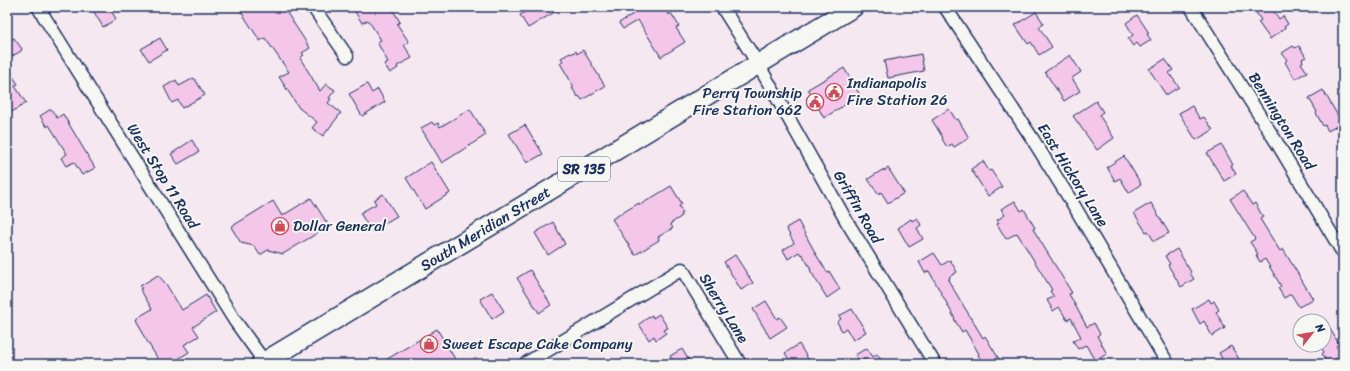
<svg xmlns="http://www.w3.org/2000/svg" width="1350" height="371" font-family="Sriracha,sans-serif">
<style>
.building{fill:#f4c6ea;stroke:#1b2f5e}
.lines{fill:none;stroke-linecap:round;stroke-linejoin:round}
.minor-casing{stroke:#1b2f5e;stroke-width:15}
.primary-casing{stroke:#1b2f5e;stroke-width:22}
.minor{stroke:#f6f6f2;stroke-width:12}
.primary{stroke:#f6f6f2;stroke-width:19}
.labels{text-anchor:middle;stroke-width:4;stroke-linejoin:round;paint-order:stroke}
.shield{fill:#f6f6f2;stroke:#5d6b8a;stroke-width:1}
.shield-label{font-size:14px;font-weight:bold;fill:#1b2f5e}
.poi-label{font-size:15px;fill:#1b2f5e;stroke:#f6f6f2;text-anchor:start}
.street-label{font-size:15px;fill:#1b2f5e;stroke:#f6f6f2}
</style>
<rect width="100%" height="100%" fill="#f5e8f0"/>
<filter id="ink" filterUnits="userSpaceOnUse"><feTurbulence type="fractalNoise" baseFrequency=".025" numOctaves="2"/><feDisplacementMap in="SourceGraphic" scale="8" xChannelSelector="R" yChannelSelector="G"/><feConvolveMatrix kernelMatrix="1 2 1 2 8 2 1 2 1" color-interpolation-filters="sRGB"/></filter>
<g filter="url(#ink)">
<g class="building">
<path d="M91 7H109L116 19 103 27Z"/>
<path d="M238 7H283L310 48 302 53 304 55 300 58 320 91 326 84 335 90 329 98 331 99 328 103 341 113 323 136 312 128 317 122 299 108 279 77 289 72 265 38 260 41Z"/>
<path d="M352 7H391L400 22 397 24 409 42 404 45 412 58 397 66 398 68 390 73 384 64 388 62 377 42 381 40 368 20 362 23Z"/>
<path d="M533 7H563L528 28 520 15Z"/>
<path d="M629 7H664L669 15 671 13 679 26 676 28 685 42 661 57 638 20 623 29 619 23 633 14Z"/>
<path d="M1252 7H1271L1279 19 1283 16 1288 24 1284 27 1285 28 1270 39 1258 22 1261 20Z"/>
<path d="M1036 12 1044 24 1039 27 1052 47 1039 55 1031 42 1028 44 1015 25Z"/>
<path d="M1137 15 1149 33 1147 34 1151 40 1140 47 1137 43 1133 46 1128 39 1133 35 1126 23Z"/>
<path d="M14 38 22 49 21 51 7 59V42Z"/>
<path d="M160 38 167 50 149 61 141 49Z"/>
<path d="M1293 46 1295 48 1299 46 1306 57 1302 59 1303 62 1301 63 1307 72 1295 79 1285 62 1287 60 1282 53Z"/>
<path d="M583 50 605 86 582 100 579 96 578 97 572 88 574 87 560 63 563 61 561 58 570 53 571 54 576 51 577 54Z"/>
<path d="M921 54 924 71 888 78 884 61Z"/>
<path d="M1070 55 1081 72 1072 78 1080 91 1064 101 1045 72Z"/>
<path d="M1165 59 1173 70 1169 73 1179 87 1166 95 1149 69Z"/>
<path d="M7 68 18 84 15 86 26 103 7 115Z"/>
<path d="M844 68 860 95 824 118 808 89Z"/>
<path d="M194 78 205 95 182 108 178 100 172 103 164 87 176 80 179 86Z"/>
<path d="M367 84 372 93 378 89 385 102 362 116 349 94Z"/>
<path d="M1323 90 1342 123 1328 131 1325 125 1323 126 1316 113 1317 112 1309 98Z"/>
<path d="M1096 101 1103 112 1099 115 1114 138 1097 150 1073 116Z"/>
<path d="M1192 106 1200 119 1204 117 1213 130 1196 140 1179 113Z"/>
<path d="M51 109 57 118 63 114 95 168 82 175 74 162 66 166 61 158 67 154 49 125 47 127 40 116Z"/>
<path d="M470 109 486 135 442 163 421 128 432 122 434 125 438 123 440 127Z"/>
<path d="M949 109 956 120 958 119 969 138 954 147 952 144 947 147 942 139 943 138 932 120Z"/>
<path d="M525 125 543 154 527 163 509 134Z"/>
<path d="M192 140 199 152 178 164 171 154Z"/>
<path d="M1222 145 1233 165 1231 166 1236 174 1224 181 1207 153Z"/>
<path d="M1124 156 1141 184 1129 193 1120 178 1115 181 1107 167Z"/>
<path d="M983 161 989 171 991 170 1002 187 988 196 971 169Z"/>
<path d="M431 162 450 193 425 209 406 178Z"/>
<path d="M888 168 904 193 888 203 881 192 878 194 868 179 884 169V171Z"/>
<path d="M671 186 682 204 679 206 683 213 681 214 682 216 670 224 673 228 658 237 659 240 635 255 612 219 639 203 640 205Z"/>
<path d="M1243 191 1252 205 1255 203 1263 217 1260 219 1280 251 1283 249 1313 299 1299 307 1291 294 1284 298 1278 288 1281 286 1265 259 1260 262 1256 255 1258 254 1250 242 1255 239 1230 199Z"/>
<path d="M383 194 397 216 371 231 360 213 376 204 374 200Z"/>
<path d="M311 198 329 226 283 254 268 250 260 255 254 246 241 243 231 227 273 201 282 216Z"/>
<path d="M1015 201 1021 211 1024 209 1035 228 1033 229 1072 293 1069 294 1087 327 1094 323 1100 334 1097 336 1107 354 1095 361 1086 345 1078 349 1073 341 1081 337 1071 318 1067 320 1059 307 1053 311 1047 300 1054 297 1050 291 1052 290 1017 233 1006 239 997 224 999 223 997 220 1005 215 1001 209Z"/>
<path d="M1151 203 1169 233 1154 241 1148 231 1146 232 1134 213Z"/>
<path d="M917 218 921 225 917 228 923 239 909 247 898 228 911 219 912 221Z"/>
<path d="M798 221 817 256 827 272 829 271 840 289 827 298 810 270 811 269 802 254 801 255 799 252 788 259 783 250 794 243 786 228Z"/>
<path d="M553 222 565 244 548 255 535 233Z"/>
<path d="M1177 249 1191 272 1190 273 1194 279 1181 287 1168 265 1170 264 1165 256Z"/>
<path d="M934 253 942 265 950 260 957 272 949 277 950 279 948 280 983 338 985 336 1002 364H984L978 355 979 354 965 330 962 332 954 319H955L945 300 929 271 925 273 919 262Z"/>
<path d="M735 255 753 283 741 290 724 262Z"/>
<path d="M530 270 551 305 539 313 517 278Z"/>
<path d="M158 275 166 284 182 310 206 295 216 312 193 327 199 336 184 345 189 352 170 364H161L142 333 143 332 136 320 137 319V318L152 309 140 289 142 288 140 286Z"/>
<path d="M492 292 504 311 492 319 480 299Z"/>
<path d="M1209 299 1211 303 1214 301 1219 310 1216 312 1225 328 1212 336 1204 321 1200 324 1192 309Z"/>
<path d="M766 301 777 319 780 317 787 327 770 338 753 309Z"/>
<path d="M852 309 866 332 853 340 846 328 842 331 837 322 841 319 839 316Z"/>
<path d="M659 314 668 328 664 330 666 333 656 340 654 336 649 340 639 324 652 315 653 318Z"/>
<path d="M1324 319 1339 344 1336 346 1342 355 1330 362 1329 360 1327 362 1322 354 1324 352 1320 345H1324Z"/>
<path d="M437 329 458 364H379Z"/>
<path d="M799 344 811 364H792L785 353Z"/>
<path d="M1231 346 1242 364H1225L1219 353Z"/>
<path d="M867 348 873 357 877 354 884 364H861L865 361 864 359 860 362 855 355Z"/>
<path d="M682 349 691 364H675L670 356Z"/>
</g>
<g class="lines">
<defs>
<g id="minor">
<path d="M38 7 235 321 266 364"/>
<path d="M313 7 347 56"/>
<path d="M722 7 758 64 847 222 935 364"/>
<path d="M945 7 1030 135 1073 204 1168 364"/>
<path d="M1191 7 1277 143 1343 253"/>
<path d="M525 364 682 269 740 364"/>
</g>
<g id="primary">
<path id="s1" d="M261 364 853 7"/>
</g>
</defs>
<use href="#minor" class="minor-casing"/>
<use href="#primary" class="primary-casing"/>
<use href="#minor" class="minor"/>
<use href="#primary" class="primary"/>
</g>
</g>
<defs>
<symbol id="civic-ring" viewBox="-11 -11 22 22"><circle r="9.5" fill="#f6f6f2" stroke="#d1495b" stroke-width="1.5"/><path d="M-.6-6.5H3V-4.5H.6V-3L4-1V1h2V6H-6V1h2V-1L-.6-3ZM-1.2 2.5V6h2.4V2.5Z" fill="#d1495b"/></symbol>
<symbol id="shop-ring" viewBox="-11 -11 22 22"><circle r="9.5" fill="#f6f6f2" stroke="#d1495b" stroke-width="1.5"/><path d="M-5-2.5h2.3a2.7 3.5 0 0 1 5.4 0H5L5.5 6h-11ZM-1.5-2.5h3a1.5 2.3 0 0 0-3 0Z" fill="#d1495b"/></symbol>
</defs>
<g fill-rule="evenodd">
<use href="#civic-ring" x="824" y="82" width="20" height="20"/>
<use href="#civic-ring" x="805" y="92" width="20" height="20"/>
<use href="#shop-ring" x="270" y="216" width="20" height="20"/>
<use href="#shop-ring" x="419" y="334" width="20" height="20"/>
</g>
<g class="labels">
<rect class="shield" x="558" y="157" width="52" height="24" rx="3"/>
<g class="shield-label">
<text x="584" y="174">SR 135</text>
</g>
<g class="poi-label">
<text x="847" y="88">Indianapolis<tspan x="847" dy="17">Fire Station 26</tspan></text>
<text x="802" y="98" text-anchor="end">Perry Township<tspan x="802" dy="17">Fire Station 662</tspan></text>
<text x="293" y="231">Dollar General</text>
<text x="442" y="349">Sweet Escape Cake Company</text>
</g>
<g class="street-label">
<text transform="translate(1282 121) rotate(58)" y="5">Bennington Road</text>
<text transform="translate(1073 175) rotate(58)" y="5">East Hickory Lane</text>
<text transform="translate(163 176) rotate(58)" y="5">West Stop 11 Road</text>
<text transform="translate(858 207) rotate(60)" y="5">Griffin Road</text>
<text dy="5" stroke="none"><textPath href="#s1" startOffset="262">South Meridian Street</textPath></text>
<text transform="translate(724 308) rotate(58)" y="5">Sherry Lane</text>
</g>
</g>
<rect width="1350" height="371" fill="none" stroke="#f6f6f2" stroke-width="24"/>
<rect x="12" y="12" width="1326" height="347" fill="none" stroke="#1b2f5e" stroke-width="1.5" filter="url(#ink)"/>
<g transform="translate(1312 333) rotate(59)"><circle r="19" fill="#f6f6f2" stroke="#9ea6b7"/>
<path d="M0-3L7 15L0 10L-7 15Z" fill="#d1495b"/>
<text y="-6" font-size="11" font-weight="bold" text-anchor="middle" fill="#1b2f5e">N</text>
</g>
</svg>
